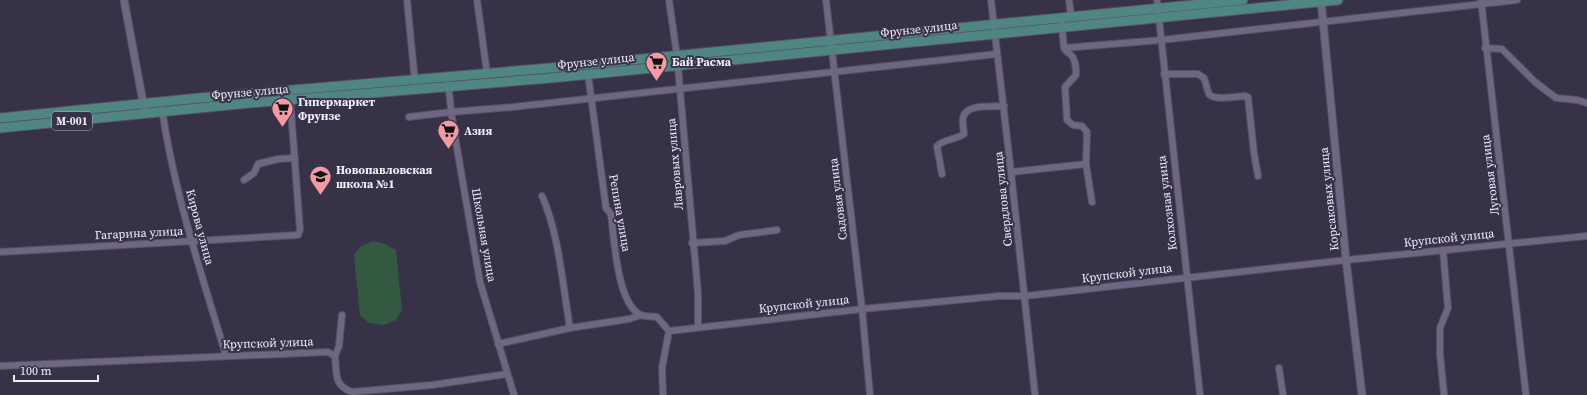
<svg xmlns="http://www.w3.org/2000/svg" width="1587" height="395" font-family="'Source Serif 4',serif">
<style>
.green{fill:#345941}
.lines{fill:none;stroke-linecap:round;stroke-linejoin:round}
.minor-casing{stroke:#565064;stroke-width:8}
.tertiary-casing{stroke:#565064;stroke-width:9}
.primary-casing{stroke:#565064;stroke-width:11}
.minor{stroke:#6e6781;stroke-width:6}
.tertiary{stroke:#6e6781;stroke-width:7}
.primary{stroke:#4f8681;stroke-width:9}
.labels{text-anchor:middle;stroke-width:4;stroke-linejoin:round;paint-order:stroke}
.shield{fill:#383249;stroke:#bab6c7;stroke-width:1}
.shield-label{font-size:11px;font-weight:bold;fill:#f2eefd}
.street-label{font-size:12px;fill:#f2eefd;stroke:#383249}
.poi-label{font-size:12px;font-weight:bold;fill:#f2eefd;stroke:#383249;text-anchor:start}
</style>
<rect width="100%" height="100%" fill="#383249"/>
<path class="green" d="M373 241 385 244 396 250 402 310 396 320 384 325 369 323 360 315 354 255 361 246Z"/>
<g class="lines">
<defs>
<g id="minor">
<path d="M407 0 415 82"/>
<path d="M477 0 487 73"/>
<path d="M669 0 677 56 698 293V327"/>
<path d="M826 0 862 309 870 395"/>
<path d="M991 0 1011 172 1035 395"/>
<path d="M1069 0 1071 16"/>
<path d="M1157 0 1200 395"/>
<path d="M1481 0 1526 395"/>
<path d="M1061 17 1064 48C1066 52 1068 52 1071 55 1076 60 1076 68 1076 75L1065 87 1067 120 1073 125 1082 126 1087 132 1086 164"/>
<path d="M1064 48 1161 40 1517 0"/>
<path d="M1485 48 1502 49 1535 82 1556 98 1577 100 1587 103"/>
<path d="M588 74 606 208 611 214C614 237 617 305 641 315 646 317 652 316 657 317L669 331"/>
<path d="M1164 74H1198L1204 78C1206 83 1207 89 1209 94 1213 101 1237 96 1245 96L1248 97 1254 153 1258 176"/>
<path d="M448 84 453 125 480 282 514 395"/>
<path d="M162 109C174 193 202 275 226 356"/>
<path d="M409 117 451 112 513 107 997 54"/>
<path d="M1011 172 1086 164 1092 202"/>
<path d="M942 174 937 146C944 139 955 140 964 134 964 130 962 123 963 118 966 103 992 107 1004 106"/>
<path d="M244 180 254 173 258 164 278 159 295 158"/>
<path d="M542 196C559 233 563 288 570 328"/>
<path d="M692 243 725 241 739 235 777 230"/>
<path d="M1443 250 1448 308 1440 328V354L1444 395"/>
<path d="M0 252 298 235 300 230 290 97"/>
<path d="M669 331 862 309 999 296H1025L1346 260 1587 236"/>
<path d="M498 344 570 328 629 319 641 315"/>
<path d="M335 356 339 346 342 315"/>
<path d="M0 366 328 352 335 356C337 373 333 385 352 392L432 385 507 374"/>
<path d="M1279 368 1283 395"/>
<path d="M663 395 662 368 669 331"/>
</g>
<g id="tertiary">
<path d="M124 0 145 113"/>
<path d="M1321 0 1346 260 1362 395"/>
</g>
<g id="primary">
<path d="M0 118 199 98 550 68 1243 0"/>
<path d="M0 128 239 104 551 78 1338 0"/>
</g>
</defs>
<use href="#minor" class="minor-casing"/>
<use href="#tertiary" class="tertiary-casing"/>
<use href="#primary" class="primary-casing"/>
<use href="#minor" class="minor"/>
<use href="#tertiary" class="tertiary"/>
<use href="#primary" class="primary"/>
</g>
<defs>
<symbol id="supermarket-pin" viewBox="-11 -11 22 30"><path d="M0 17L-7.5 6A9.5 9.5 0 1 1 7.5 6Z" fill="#f49aa4" stroke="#383249"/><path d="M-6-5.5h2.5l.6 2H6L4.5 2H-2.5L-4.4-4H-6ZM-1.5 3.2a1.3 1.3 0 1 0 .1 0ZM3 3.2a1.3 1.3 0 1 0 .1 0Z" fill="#111"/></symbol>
<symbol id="school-pin" viewBox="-11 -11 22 30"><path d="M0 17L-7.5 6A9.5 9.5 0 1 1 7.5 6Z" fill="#f49aa4" stroke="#383249"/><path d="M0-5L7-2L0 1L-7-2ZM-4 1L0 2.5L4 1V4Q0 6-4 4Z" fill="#111"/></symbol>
</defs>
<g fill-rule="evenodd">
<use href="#supermarket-pin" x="644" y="50" width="25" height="34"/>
<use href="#supermarket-pin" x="270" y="96" width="25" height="34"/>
<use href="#supermarket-pin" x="436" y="118" width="25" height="34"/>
<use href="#school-pin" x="308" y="164" width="25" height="34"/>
</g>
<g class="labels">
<rect class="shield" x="52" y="112" width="40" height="18" rx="3"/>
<g class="shield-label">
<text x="72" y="125">M-001</text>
</g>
<g class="street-label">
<text transform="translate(919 29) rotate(-6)" y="4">Фрунзе улица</text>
<text transform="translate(596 61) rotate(-6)" y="4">Фрунзе улица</text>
<text transform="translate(250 92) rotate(-5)" y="4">Фрунзе улица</text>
<text transform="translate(675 164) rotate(-95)" y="4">Лавровых улица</text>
<text transform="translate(1490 175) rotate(-97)" y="4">Луговая улица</text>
<text transform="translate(838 199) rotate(-97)" y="4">Садовая улица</text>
<text transform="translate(1003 199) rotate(-96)" y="4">Свердлова улица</text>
<text transform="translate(1329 199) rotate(-96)" y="4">Корсаковых улица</text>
<text transform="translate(1167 203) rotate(-97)" y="4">Колхозная улица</text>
<text transform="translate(620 213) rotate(80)" y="4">Репина улица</text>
<text transform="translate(200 227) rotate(75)" y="4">Кирова улица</text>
<text transform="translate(139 233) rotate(-3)" y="4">Гагарина улица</text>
<text transform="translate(484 235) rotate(80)" y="4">Школьная улица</text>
<text transform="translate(1449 238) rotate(-6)" y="4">Крупской улица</text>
<text transform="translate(1127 273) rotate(-7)" y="4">Крупской улица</text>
<text transform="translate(804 304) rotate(-6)" y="4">Крупской улица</text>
<text transform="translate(268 343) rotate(-2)" y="4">Крупской улица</text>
</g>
<g class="poi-label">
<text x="672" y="66">Бай Расма</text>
<text x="298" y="106">Гипермаркет<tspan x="298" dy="14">Фрунзе</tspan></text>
<text x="464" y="135">Азия</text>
<text x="336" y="174">Новопавловская<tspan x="336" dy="14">школа №1</tspan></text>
</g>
</g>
<path d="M14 375v6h84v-6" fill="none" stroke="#f2eefd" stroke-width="2"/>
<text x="20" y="375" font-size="12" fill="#f2eefd" stroke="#383249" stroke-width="3" paint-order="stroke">100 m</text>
</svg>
